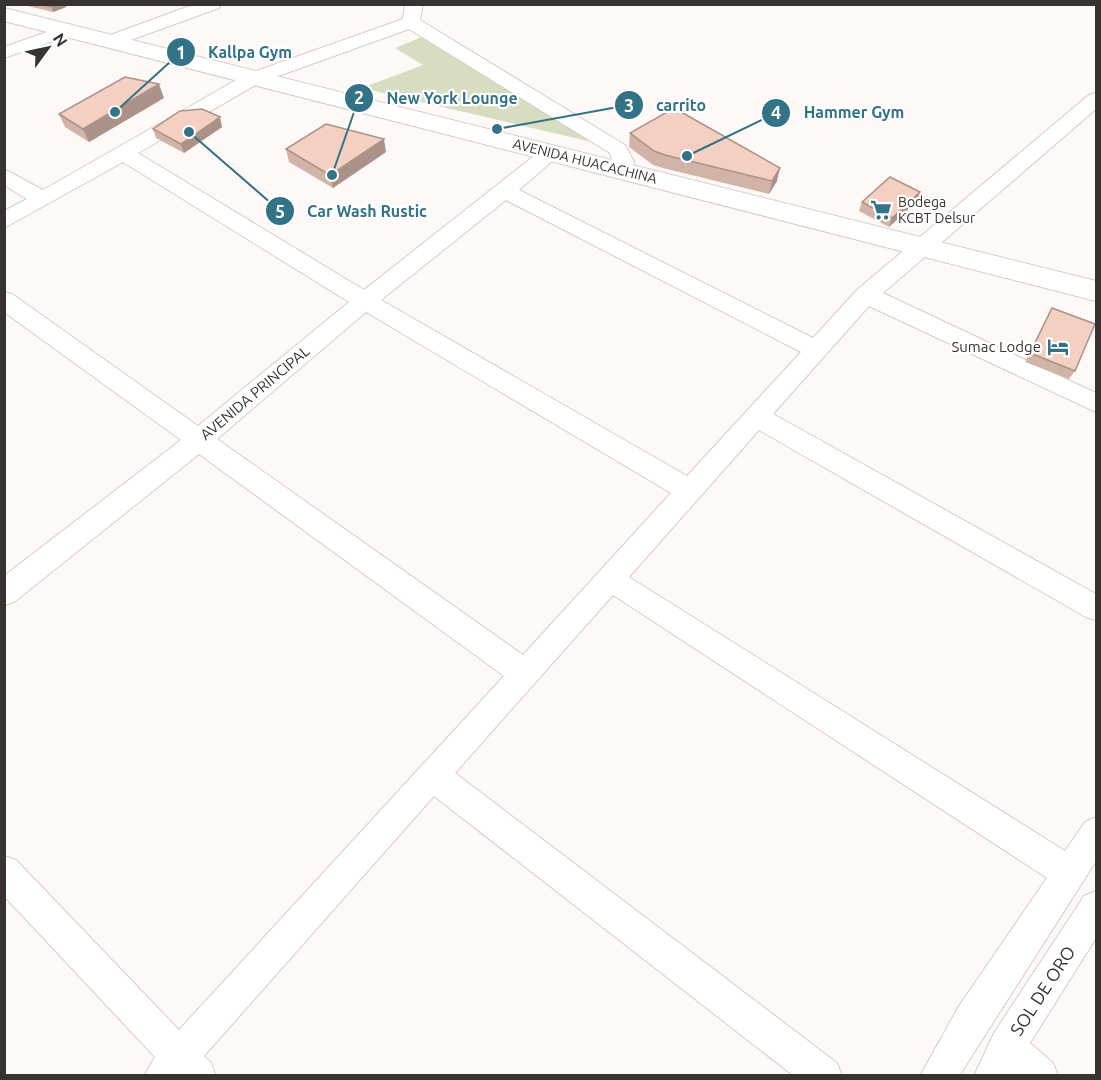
<svg xmlns="http://www.w3.org/2000/svg" width="1101" height="1080" font-family="Ubuntu,sans-serif">
<style>
.green{fill:#d7ddc0}
.lines{fill:none;stroke-linecap:round;stroke-linejoin:round}
.minor-casing{stroke:#d8ccc7;stroke-width:2}
.secondary-casing{stroke:#d8ccc7;stroke-width:2}
.minor{fill:#fff;fill-rule:evenodd}
.secondary{fill:#fff;fill-rule:evenodd}
.wall{fill:#d2b3a7}
.shaded-wall{fill:#ab9288}
.building{fill:#f4d0c2;stroke:#ab9288;stroke-width:1.5}
.labels{text-anchor:middle;stroke-width:4.5;stroke-linejoin:round;paint-order:stroke}
.far-street-label{font-size:14px;fill:#383331;stroke:#fff}
.far-poi-label{font-size:14px;fill:#383331;stroke:#fff;text-anchor:start}
.poi-label{font-size:15px;fill:#383331;stroke:#fff;text-anchor:end}
.street-label{font-size:15px;fill:#383331;stroke:#fff}
.near-street-label{font-size:18px;fill:#383331;stroke:#fff}
.leader{fill:none;stroke:#337387;stroke-width:2}
.callout-dot{fill:#337387;stroke:#fff;stroke-width:2}
.mark-label{font-size:18px;text-anchor:middle;font-weight:bold;fill:#fff}
.callout-label{font-size:16px;text-anchor:middle;font-weight:bold;fill:#337387;stroke:#fff;stroke-width:4.5;stroke-linejoin:round;paint-order:stroke}
</style>
<rect width="100%" height="100%" fill="#fef8f6"/>
<path class="green" d="M422 37 592 142 362 88 423 65 395 48Z"/>
<g class="lines">
<defs>
<g id="minor">
<path d="M195 4H221L219 8 117 45H105L102 41 105 37Z"/>
<path d="M405 4H423L420 20 625 145 634 162 630 176H616L610 153 409 29 259 83 138 153 364 290 544 148H558L561 152 558 156 519 190 813 338 858 289 1089 95 1096 93V109L883 293 1096 393V412L869 306 773 414 1096 594V620L1086 617 759 430 629 577 1065 851 1085 822 1096 817V861L959 1076H920L959 1006 1047 878 613 595 455 773 837 1063 842 1076H794L434 796 204 1056 211 1063 216 1076H144L155 1057 4 896V856L16 860 179 1030 504 676 199 454 14 602 4 605V576L181 440 4 312V292L12 294 198 426 349 302 123 162 4 228V211L27 199 4 185V169L43 190 245 75 403 19ZM506 200 801 352 687 476 381 300ZM366 312 671 493 523 655 217 439Z"/>
<path d="M70 24 79 29 76 33 4 58V47Z"/>
<path d="M1096 891V938L1030 1043 1053 1063 1058 1076H974L994 1033 1084 896Z"/>
</g>
<path id="secondary" d="M4 8 1096 281V301L4 21Z"/>
</defs>
<use href="#minor" class="minor-casing"/>
<use href="#secondary" class="secondary-casing"/>
<use href="#minor" class="minor"/>
<use href="#secondary" class="secondary"/>
</g>
<g class="wall">
<path d="M27 4H65L66 7 53 12 28 6Z"/>
<path d="M164 98 89 142 65 127 59 114Z"/>
<path d="M222 127 184 153 156 138 153 129Z"/>
<path d="M630 133 777 181 769 194 663 168 653 165 629 147Z"/>
<path d="M286 149 386 152 333 188 289 162Z"/>
<path d="M920 192 917 201 889 227 859 211 862 202Z"/>
<path d="M1052 308 1075 371 1069 379 1025 362Z"/>
</g>
<g class="shaded-wall">
<path d="M59 4H65L66 7 53 12 52 7Z"/>
<path d="M159 84 164 98 89 142 83 129Z"/>
<path d="M220 117 222 127 184 153 181 144Z"/>
<path d="M384 139 386 152 333 188 330 175Z"/>
<path d="M780 168 777 181 769 194 772 181Z"/>
<path d="M920 192 917 201 889 227 892 218Z"/>
</g>
<g class="building">
<path d="M39 4H59L52 7Z"/>
<path d="M125 77 159 84 83 129 59 114Z"/>
<path d="M674 108 780 168 772 181 665 155 654 151 630 133Z"/>
<path d="M202 109 220 117 181 144 153 129 180 111Z"/>
<path d="M326 124 384 139 330 175 286 149Z"/>
<path d="M890 177 920 192 892 218 862 202Z"/>
<path d="M1052 308 1095 324 1075 371 1030 353Z"/>
</g>
<defs>
<symbol id="supermarket-bare" viewBox="-9 -9 18 18"><path d="M-6-5.5h2.5l.6 2H6L4.5 2H-2.5L-4.4-4H-6ZM-1.5 3.2a1.3 1.3 0 1 0 .1 0ZM3 3.2a1.3 1.3 0 1 0 .1 0Z" fill="#337387" stroke="#fff" stroke-width="2.5" paint-order="stroke"/></symbol>
<symbol id="hotel-bare" viewBox="-9 -9 18 18"><path d="M-6-4.5h1.5V1H6V5H4.5V3h-9V5H-6ZM-4 0a1.8 1.8 0 1 1 3.6 0ZM.5 0V-2.5h3Q6-2.5 6 0Z" fill="#337387" stroke="#fff" stroke-width="2.5" paint-order="stroke"/></symbol>
</defs>
<g fill-rule="evenodd">
<use href="#supermarket-bare" x="866" y="195" width="30" height="30"/>
<use href="#hotel-bare" x="1043" y="332" width="30" height="30"/>
</g>
<g class="labels">
<g class="far-street-label">
<text transform="translate(585 161) rotate(14)" y="5">AVENIDA HUACACHINA</text>
</g>
<g class="far-poi-label">
<text x="898" y="207">Bodega<tspan x="898" dy="16">KCBT Delsur</tspan></text>
</g>
<g class="poi-label">
<text x="1041" y="352">Sumac Lodge</text>
</g>
<g class="street-label">
<text transform="translate(255 393) rotate(-40)" y="5">AVENIDA PRINCIPAL</text>
</g>
<g class="near-street-label">
<text transform="translate(1043 991) rotate(-57)" y="6">SOL DE ORO</text>
</g>
</g>
<path class="leader" d="M115 112L181 52M332 175L359 98M497 129L629 105M687 156L776 113M189 132L280 211"/>
<g class="callout-dot">
<circle cx="115" cy="112" r="6"/>
<circle cx="332" cy="175" r="6"/>
<circle cx="497" cy="129" r="6"/>
<circle cx="687" cy="156" r="6"/>
<circle cx="189" cy="132" r="6"/>
<circle cx="181" cy="52" r="15"/>
<circle cx="359" cy="98" r="15"/>
<circle cx="629" cy="105" r="15"/>
<circle cx="776" cy="113" r="15"/>
<circle cx="280" cy="211" r="15"/>
</g>
<g class="mark-label">
<text x="181" y="59">1</text>
<text x="359" y="104">2</text>
<text x="629" y="112">3</text>
<text x="776" y="119">4</text>
<text x="280" y="218">5</text>
</g>
<g class="callout-label">
<text x="250" y="58">Kallpa Gym</text>
<text x="452" y="104">New York Lounge</text>
<text x="681" y="111">carrito</text>
<text x="854" y="118">Hammer Gym</text>
<text x="367" y="217">Car Wash Rustic</text>
</g>
<rect width="1101" height="1080" fill="none" stroke="#383331" stroke-width="12"/>
<g transform="translate(48 48) rotate(57)" stroke="#ffffff" stroke-width="4.5" paint-order="stroke">
<path d="M0-4.5L10 22L0 15L-10 22Z" fill="#383331"/>
<text y="-9" font-size="16" font-weight="bold" text-anchor="middle" fill="#383331">N</text>
</g>
</svg>
